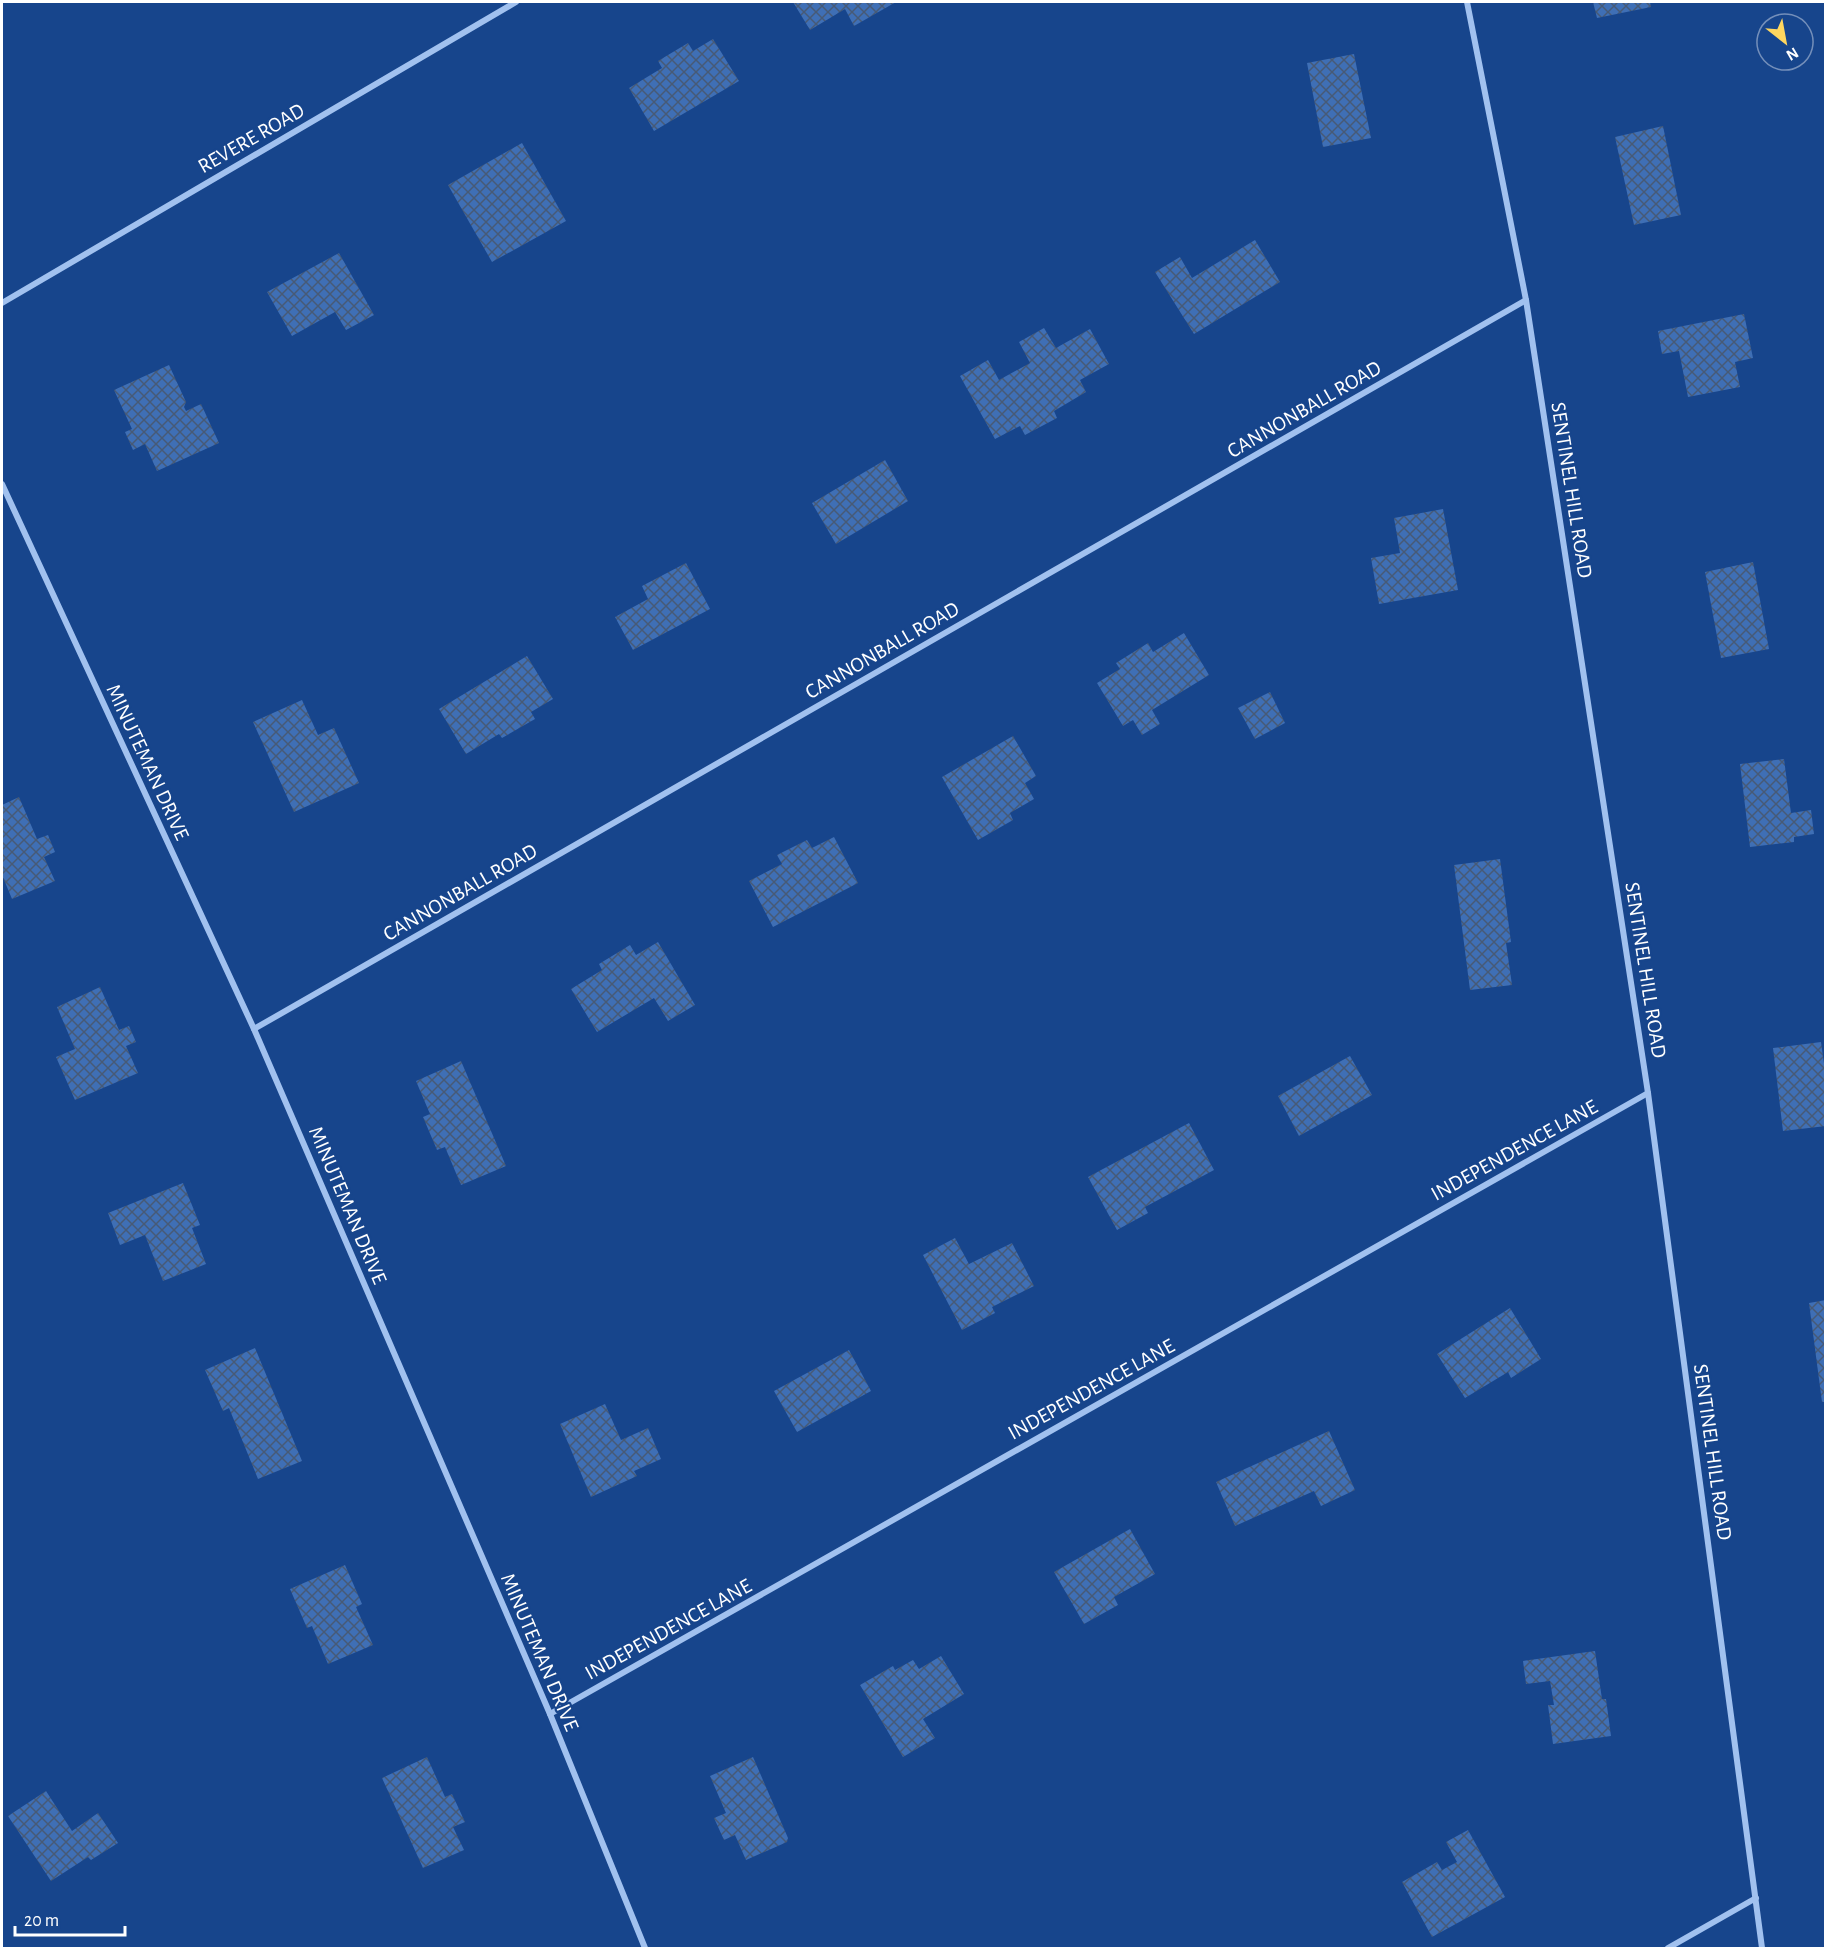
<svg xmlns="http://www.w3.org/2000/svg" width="1827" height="1950" font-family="'Alegreya Sans',sans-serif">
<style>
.building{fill:url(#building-cross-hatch)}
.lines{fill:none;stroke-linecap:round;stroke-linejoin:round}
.minor{stroke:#a1c1ef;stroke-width:6}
.labels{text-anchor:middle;stroke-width:4.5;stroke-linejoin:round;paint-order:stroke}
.street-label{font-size:21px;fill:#fff;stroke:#17458c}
</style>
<defs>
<pattern id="building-cross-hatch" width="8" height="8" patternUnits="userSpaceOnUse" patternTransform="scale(1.5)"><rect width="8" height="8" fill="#3f6fb5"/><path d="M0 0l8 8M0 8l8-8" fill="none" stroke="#475a76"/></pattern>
</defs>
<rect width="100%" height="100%" fill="#17458c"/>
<g class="building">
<path d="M793 2H896L854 26 845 9 810 30Z"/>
<path d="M1593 2H1650L1651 7 1597 18Z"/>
<path d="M713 39 739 81 654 131 629 88 662 68 658 61 688 43 693 51Z"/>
<path d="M1354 54 1371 138 1323 147 1307 63Z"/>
<path d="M1663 126 1681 215 1634 225 1615 137Z"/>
<path d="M522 143 566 221 492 262 448 185Z"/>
<path d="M1255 240 1280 282 1194 334 1155 272 1180 257 1192 278Z"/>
<path d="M339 253 374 315 346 330 335 312 292 336 267 292Z"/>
<path d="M1744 314 1753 358 1735 362 1740 387 1688 397 1679 351 1662 354 1658 331Z"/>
<path d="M1044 328 1056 348 1090 329 1109 364 1080 380 1086 392 1054 411 1057 418 1025 435 1020 426 995 439 960 376 988 360 999 380 1030 363 1019 342Z"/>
<path d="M169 365 186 402 184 407 186 411 201 404 219 443 157 471 145 444 133 450 125 432 132 429 114 390Z"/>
<path d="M885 460 908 501 836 544 812 503Z"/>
<path d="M1443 509 1458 590 1379 604 1371 558 1400 553 1394 518Z"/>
<path d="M1753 562 1769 649 1721 658 1705 572Z"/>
<path d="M686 563 710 609 633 650 615 617 648 599 642 586Z"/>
<path d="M1184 633 1209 675 1152 710 1160 724 1142 735 1133 720 1123 726 1097 683 1120 669 1116 663 1148 643 1153 652Z"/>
<path d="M527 656 553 699 531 712 535 719 502 738 499 734 466 754 439 709Z"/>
<path d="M1270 692 1285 723 1255 739 1238 708Z"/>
<path d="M302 700 318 735 334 728 359 783 294 812 253 722Z"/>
<path d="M1013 736 1036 776 1025 783 1034 799 1010 813 1013 820 978 840 942 777Z"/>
<path d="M1784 759 1791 813 1811 810 1814 834 1794 837V842L1750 847 1740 764Z"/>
<path d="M19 797 37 839 48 835 55 852 44 857 55 881 12 899 2 875V805Z"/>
<path d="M834 837 858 883 773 927 749 881 782 864 777 855 807 840 812 848Z"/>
<path d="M1500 859 1511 942 1506 943 1512 985 1470 990 1454 865Z"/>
<path d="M658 942 695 1005 668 1021 654 998 597 1032 571 989 602 970 599 964 630 945 636 955Z"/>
<path d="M100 987 119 1030 129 1026 136 1042 126 1046 138 1073 75 1100 56 1057 75 1049 57 1007Z"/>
<path d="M1821 1042 1826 1078V1126L1783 1131 1773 1048Z"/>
<path d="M1350 1056 1372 1095 1299 1136 1278 1096Z"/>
<path d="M461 1061 506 1166 461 1185 445 1147 437 1150 423 1117 430 1114 416 1081Z"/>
<path d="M1189 1123 1214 1170 1145 1207 1148 1213 1117 1230 1088 1177Z"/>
<path d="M183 1183 200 1225 192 1228 206 1264 163 1281 145 1235 120 1245 108 1213Z"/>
<path d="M955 1238 969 1264 1012 1243 1034 1286 992 1307 995 1313 962 1330 923 1255Z"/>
<path d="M1826 1300V1402H1822L1809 1303Z"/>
<path d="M1510 1308 1541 1359 1511 1378 1508 1372 1465 1398 1437 1354Z"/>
<path d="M255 1348 302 1461 258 1479 229 1408 223 1411 205 1370Z"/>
<path d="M849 1350 871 1391 797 1432 774 1391Z"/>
<path d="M605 1404 621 1440 648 1428 661 1459 634 1471 637 1476 591 1497 560 1424Z"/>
<path d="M1329 1431 1355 1490 1321 1506 1314 1491 1235 1526 1216 1482Z"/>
<path d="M1130 1529 1155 1574 1114 1597 1118 1605 1084 1624 1054 1572Z"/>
<path d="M345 1565 362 1604 356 1607 373 1645 328 1664 312 1626 307 1628 290 1589Z"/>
<path d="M1595 1651 1602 1699H1606L1611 1736 1553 1744 1548 1705H1554L1550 1681 1526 1684 1523 1661Z"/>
<path d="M941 1656 964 1694 923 1719 935 1738 903 1757 860 1685 893 1666 895 1670 913 1660 919 1669Z"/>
<path d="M427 1757 445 1797 452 1794 465 1822 453 1827 464 1850 423 1868 382 1778Z"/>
<path d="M753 1757 788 1838 787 1842 746 1860 735 1835 724 1840 714 1818 726 1813 710 1776Z"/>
<path d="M46 1791 72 1831 98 1813 118 1843 91 1860 88 1857 51 1881 8 1816Z"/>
<path d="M1468 1830 1505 1897 1432 1937 1402 1882 1437 1862 1442 1870 1457 1862 1446 1842Z"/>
</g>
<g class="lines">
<g class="minor">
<path d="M1467 2 1526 300 1648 1093 1762 1948"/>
<path d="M2 303 516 2"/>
<path d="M2 484 254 1029 550 1714 645 1948"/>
<path d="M254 1029 1526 300"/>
<path d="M550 1714 1648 1093"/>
<path d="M1668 1948 1756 1898"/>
</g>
</g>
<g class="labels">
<g class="street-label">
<text transform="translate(251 138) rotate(-30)" y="7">REVERE ROAD</text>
<text transform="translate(1304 409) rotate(-30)" y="7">CANNONBALL ROAD</text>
<text transform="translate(1572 490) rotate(81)" y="7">SENTINEL HILL ROAD</text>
<text transform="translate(882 650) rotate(-30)" y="7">CANNONBALL ROAD</text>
<text transform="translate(148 762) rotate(65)" y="7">MINUTEMAN DRIVE</text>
<text transform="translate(460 892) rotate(-30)" y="7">CANNONBALL ROAD</text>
<text transform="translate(1646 970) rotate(81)" y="7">SENTINEL HILL ROAD</text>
<text transform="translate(1514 1150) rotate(-29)" y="7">INDEPENDENCE LANE</text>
<text transform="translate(348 1205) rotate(67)" y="7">MINUTEMAN DRIVE</text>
<text transform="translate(1091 1389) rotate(-29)" y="7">INDEPENDENCE LANE</text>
<text transform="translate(1713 1452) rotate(82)" y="7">SENTINEL HILL ROAD</text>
<text transform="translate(668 1629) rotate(-29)" y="7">INDEPENDENCE LANE</text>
<text transform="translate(540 1652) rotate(67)" y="7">MINUTEMAN DRIVE</text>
</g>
</g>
<rect width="1827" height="1950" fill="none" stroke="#ffffff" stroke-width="6"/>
<g transform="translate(1785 42) rotate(149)"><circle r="28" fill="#17458c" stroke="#748fba" stroke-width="1.5"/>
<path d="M0-4.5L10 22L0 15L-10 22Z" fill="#ffd75f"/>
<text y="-9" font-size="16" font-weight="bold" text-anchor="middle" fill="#ffffff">N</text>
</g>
<path d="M15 1926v9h110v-9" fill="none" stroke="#ffffff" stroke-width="3"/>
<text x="24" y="1926" font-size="18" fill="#ffffff" stroke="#17458c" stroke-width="4.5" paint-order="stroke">20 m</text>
</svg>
